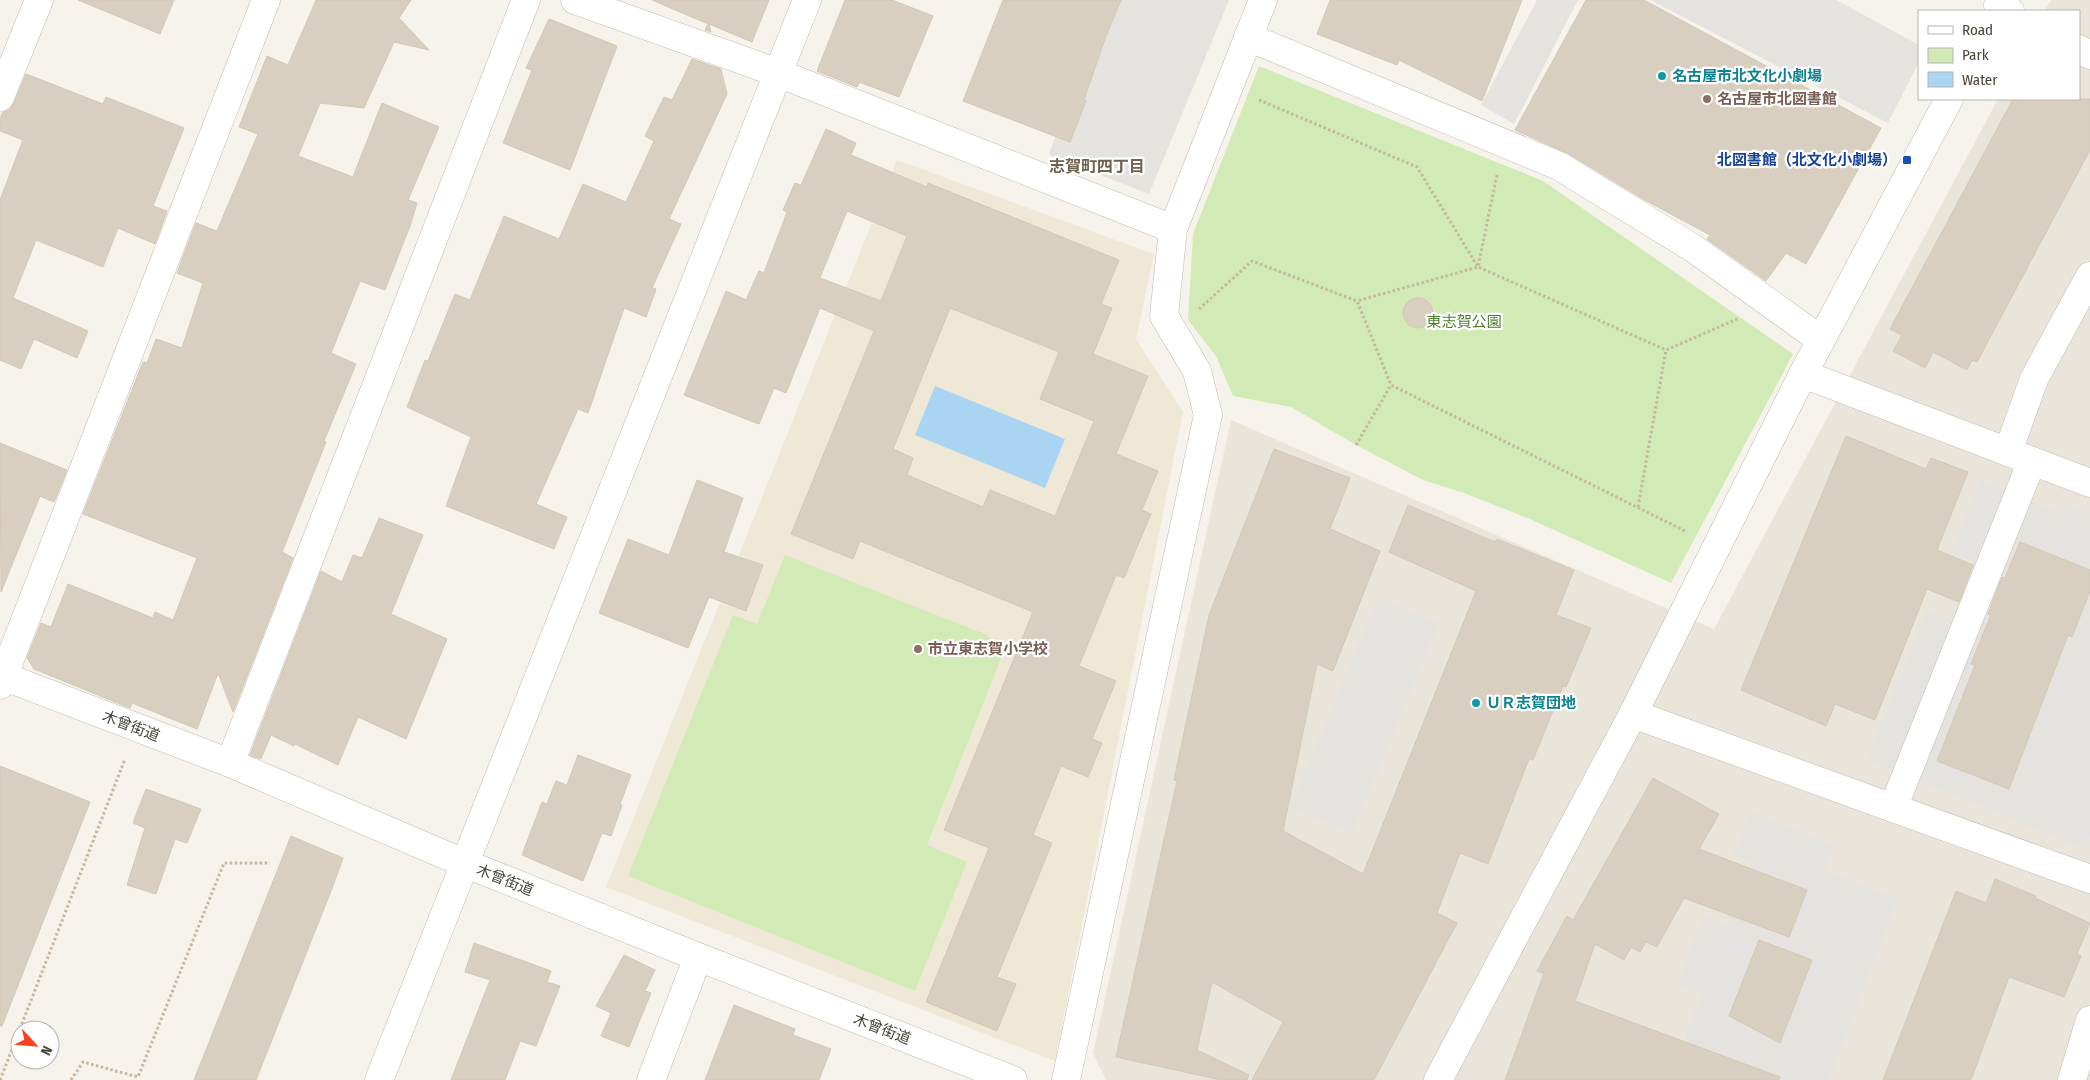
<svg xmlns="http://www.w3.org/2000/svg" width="2090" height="1080" font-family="'Fira Sans Condensed','Noto Sans JP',sans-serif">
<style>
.residential{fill:#eae5da}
.education{fill:#efe8d6}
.green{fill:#d2eab5}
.parking{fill:#e5e3e0}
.water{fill:#a9d4f2}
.building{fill:#d8cfc1;stroke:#d3c7b4;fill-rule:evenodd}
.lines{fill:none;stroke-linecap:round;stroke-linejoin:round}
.minor-casing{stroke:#c2bbae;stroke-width:29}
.path{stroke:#c4b79f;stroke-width:3;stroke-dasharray:2.5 2.5;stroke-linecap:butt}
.minor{stroke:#fff;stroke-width:28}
.culture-dot{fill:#0f9aa8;stroke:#fff;stroke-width:2}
.education-dot{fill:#8d6e63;stroke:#fff;stroke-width:2}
.transit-dot{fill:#1a4fb4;stroke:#fff;stroke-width:2}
.labels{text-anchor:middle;stroke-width:4.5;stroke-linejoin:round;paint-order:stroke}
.culture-label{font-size:15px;font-weight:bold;fill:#0d838f;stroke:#fff;text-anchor:start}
.education-label{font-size:15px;font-weight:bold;fill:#785e54;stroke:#fff;text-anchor:start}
.transit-label{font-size:15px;font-weight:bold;fill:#164399;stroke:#fff;text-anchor:end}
.park-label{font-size:15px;fill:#4a7f2a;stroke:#fff}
.street-label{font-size:15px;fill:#4b4439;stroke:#fff}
.neighbourhood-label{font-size:16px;font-weight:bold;fill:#6e6250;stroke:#fff}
</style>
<rect width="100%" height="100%" fill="#f6f3ec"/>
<path class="residential" d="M2051 0H2090V1080H1106L1093 1053 1231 420 1714 629 1998 99H2079V11H2044Z"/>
<path class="education" d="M897 160 1154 254 1136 339 1183 412 1055 1061 606 887Z"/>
<g class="green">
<path d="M1259 66 1543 181 1793 354 1671 583 1530 519 1464 493 1423 480 1356 445 1291 407 1233 396 1216 356 1188 320 1193 234Z"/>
<path d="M785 555 987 635 1003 653 927 845 967 862 915 991 628 876 733 615 757 624Z"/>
</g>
<g class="parking">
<path d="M1102 0H1229L1149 194 1049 155Z"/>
<path d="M1537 0H1578L1514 124 1481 105Z"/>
<path d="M1650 0H1836L1919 45V62L1888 123Z"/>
<path d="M1980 480 2061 513 2065 503 2090 513V837L2085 849 1866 760 1927 610 1951 619 1974 563 1950 553Z"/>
<path d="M1378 597 1439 623 1352 833 1290 808Z"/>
<path d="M1750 812 1834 844 1824 870 1898 898 1829 1080H1642L1670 1077 1701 994 1677 985 1703 916 1727 925 1751 862 1733 855Z"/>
</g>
<path class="water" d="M935 386 1065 439 1045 488 915 435Z"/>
<g class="building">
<path d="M78 0H174L160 34Z"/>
<path d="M316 0H411L399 18 429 50 394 42 364 108 320 103 298 156 353 177 382 103 439 127 408 200 417 203 410 226 385 290 360 281 331 353 356 364 324 441 326 442 282 552 293 558 233 712 218 673 197 729 132 703 130 708 34 669 27 658 41 623 51 627 68 584 153 618 155 612 173 620 197 558 83 514 143 362 147 363 156 339 182 348 203 283 177 273 196 223 217 231 258 134 239 127 267 56 288 65Z"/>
<path d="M652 0H769L752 42 709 24 711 32 705 30 708 24Z"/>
<path d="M845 0H892L933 16 899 97 859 82 857 87 817 71Z"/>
<path d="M1003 0H1121L1106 36 1084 100 1086 101 1070 142 963 101Z"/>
<path d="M1330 0H1522L1482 101 1399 60 1397 65 1317 34Z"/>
<path d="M1586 0H1644L1881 128 1806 264 1786 253 1766 281 1707 239 1710 235 1643 199 1567 153 1515 130Z"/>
<path d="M549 19 617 46 570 170 503 143 532 70 526 68Z"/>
<path d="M692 59 721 69 727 94 669 219 681 224 652 288 656 289 646 317 624 308 588 413 578 409 536 504 567 517 554 549 446 506 471 437 407 407 425 360 428 361 455 294 470 300 504 216 559 239 583 184 626 202 654 141 645 136 664 97 672 100Z"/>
<path d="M26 74 103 104 106 97 184 128 153 206 167 211 155 244 118 228 103 267 36 240 13 298 88 331 77 358 34 339 21 369 0 360V200L23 140 0 131V119L3 112 9 110 14 103Z"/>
<path d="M2013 99H2090V150L1977 362 1972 360 1967 370 1933 352 1925 368 1893 351 1902 335 1890 329Z"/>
<path d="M826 129 856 143 851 155 927 187 928 183 1119 260 1101 304 1112 308 1093 354 1148 376 1116 454 1158 471 1142 510 1151 514 1124 578 1116 575 1079 666 1116 681 1092 739 1102 743 1088 777 1061 766 1033 835 1052 843 997 977 1016 984 997 1031 926 1002 989 848 944 830 1033 612 860 541 853 559 791 534 874 331 820 308 786 393 774 388 759 424 684 395 726 291 746 300 759 271 764 273 787 212 783 210 795 183 801 185ZM847 211 907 236 881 301 820 278ZM950 308 1059 352 1040 399 1094 421 1055 516 990 490 983 507 907 475 913 458 893 449Z"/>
<circle cx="1418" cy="313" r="15"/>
<path d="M1846 436 1926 469 1931 458 1968 472 1937 550 1973 565 1959 602 1927 589 1875 720 1835 704 1826 726 1741 690Z"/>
<path d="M0 443 67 470 54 502 40 496 1 592Z"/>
<path d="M1274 449 1350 478 1330 529 1380 551 1333 671 1317 664 1283 831 1363 874 1476 591 1389 552 1408 505 1495 542 1497 539 1574 570 1556 615 1591 628 1566 687 1563 686 1533 760 1529 759 1488 864 1460 853 1437 913 1457 923 1374 1080H1252L1283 1022 1212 982 1197 1050 1249 1075 1247 1080H1221L1116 1057 1177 781 1174 780 1209 615Z"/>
<path d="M697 480 743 498 724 552 763 565 746 611 709 597 688 648 599 613 628 539 669 555Z"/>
<path d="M379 518 423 535 391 614 447 639 406 739 358 717 338 765 295 744 294 746 271 735 261 759 250 755 321 571 342 582 353 555 362 558Z"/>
<path d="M2020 542 2090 570V591L2072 637 2068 635 2009 789 1937 761 1975 665 1971 664 1991 615 1988 614 2002 577 2005 578Z"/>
<path d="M578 755 631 775 620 804 622 805 611 836 602 833 583 881 522 855 542 802 547 804 556 781 567 785Z"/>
<path d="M0 766 90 802 2 1026H0Z"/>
<path d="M1653 778 1719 814 1699 849 1807 890 1789 937 1684 898 1657 947 1646 942 1640 952 1631 947 1624 960 1595 944 1575 1001 1780 1077 1779 1080H1505L1544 973 1537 971 1567 916 1573 920Z"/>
<path d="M146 789 201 809 187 843 175 839 156 894 127 885 145 828 133 823Z"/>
<path d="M291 836 343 858 333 886 256 1080H194Z"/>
<path d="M1995 879 2036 896 2035 898 2090 923 2077 954 2081 956 2064 997 2009 977 1971 1080H1883L1956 891 1986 903Z"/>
<path d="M1759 940 1812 960 1780 1043 1729 1016Z"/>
<path d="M474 943 551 971 547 982 560 986 536 1046 520 1041 505 1080H451L490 980 465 972Z"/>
<path d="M624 955 655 970 645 991 651 993 629 1047 601 1036 611 1013 596 1006Z"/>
<path d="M734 1005 795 1029 793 1035 831 1049 819 1080H705Z"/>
</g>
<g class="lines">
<defs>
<g id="minor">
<path d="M575 0 778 73 1173 229"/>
<path d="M1998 5 2010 11"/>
<path d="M1248 37 1559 166 1693 248 1821 340"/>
<path d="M2079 49 2090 55"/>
<path d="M0 97 39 0"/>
<path d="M1803 374 2090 483"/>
<path d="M2008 452 2034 379 2090 276"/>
<path d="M0 675 230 763 464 863 698 957 1013 1080"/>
<path d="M0 685 266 0"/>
<path d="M1633 714 2090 879"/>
<path d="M230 763 526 0"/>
<path d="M1893 808 2032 461"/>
<path d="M379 1080 807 0"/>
<path d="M651 1080 698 957"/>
<path d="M1066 1080 1208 415 1197 371 1164 316 1173 229 1263 0"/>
<path d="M1438 1080 1633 714 1803 374 1949 99"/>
<path d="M2072 1080 2090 1020"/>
</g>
</defs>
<use href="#minor" class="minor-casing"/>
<g class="path">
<path d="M1259 100 1417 167 1478 267 1357 301"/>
<path d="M1497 175 1478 267 1666 350"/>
<path d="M1199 309 1252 261 1357 301 1391 385"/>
<path d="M1356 445 1391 385 1687 532"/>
<path d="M1638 507 1666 350 1737 319"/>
<path d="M0 1080 125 759"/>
<path d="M71 1080 83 1062 138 1077 224 863H270"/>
</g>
<use href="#minor" class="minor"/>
</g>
<g class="culture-dot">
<circle cx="1662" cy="76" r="5"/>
<circle cx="1476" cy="703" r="5"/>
</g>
<g class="education-dot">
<circle cx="1707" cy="99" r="5"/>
<circle cx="918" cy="649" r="5"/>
</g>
<rect class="transit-dot" x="1902" y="155" width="10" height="10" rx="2.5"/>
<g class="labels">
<g class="culture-label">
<text x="1672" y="81">名古屋市北文化小劇場</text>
<text x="1486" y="708">ＵＲ志賀団地</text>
</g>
<g class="education-label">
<text x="1717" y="104">名古屋市北図書館</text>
<text x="928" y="654">市立東志賀小学校</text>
</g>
<g class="transit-label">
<text x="1897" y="165">北図書館（北文化小劇場）</text>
</g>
<g class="park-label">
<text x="1464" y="327">東志賀公園</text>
</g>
<g class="street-label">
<text transform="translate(131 726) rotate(21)" y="5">木曾街道</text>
<text transform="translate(505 880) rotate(22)" y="5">木曾街道</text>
<text transform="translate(882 1029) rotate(21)" y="5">木曾街道</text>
</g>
<g class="neighbourhood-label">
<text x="1097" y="172">志賀町四丁目</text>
</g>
</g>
<rect x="1918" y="10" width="162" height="90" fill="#ffffff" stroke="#b7b4b0"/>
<rect x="1928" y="26" width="25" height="8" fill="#ffffff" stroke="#b7b4b0"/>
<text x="1962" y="35" font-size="15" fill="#4b4439">Road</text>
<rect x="1928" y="48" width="25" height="15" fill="#d2eab5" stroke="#b7b4b0"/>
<text x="1962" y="60" font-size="15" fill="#4b4439">Park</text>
<rect x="1928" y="72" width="25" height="15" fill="#a9d4f2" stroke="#b7b4b0"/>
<text x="1962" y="85" font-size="15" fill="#4b4439">Water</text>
<g transform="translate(35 1045) rotate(116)"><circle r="24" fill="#ffffff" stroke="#b7b4b0"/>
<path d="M0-4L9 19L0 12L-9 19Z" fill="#fc3f1d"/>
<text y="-8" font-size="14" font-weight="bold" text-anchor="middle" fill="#4b4439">N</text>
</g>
</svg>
